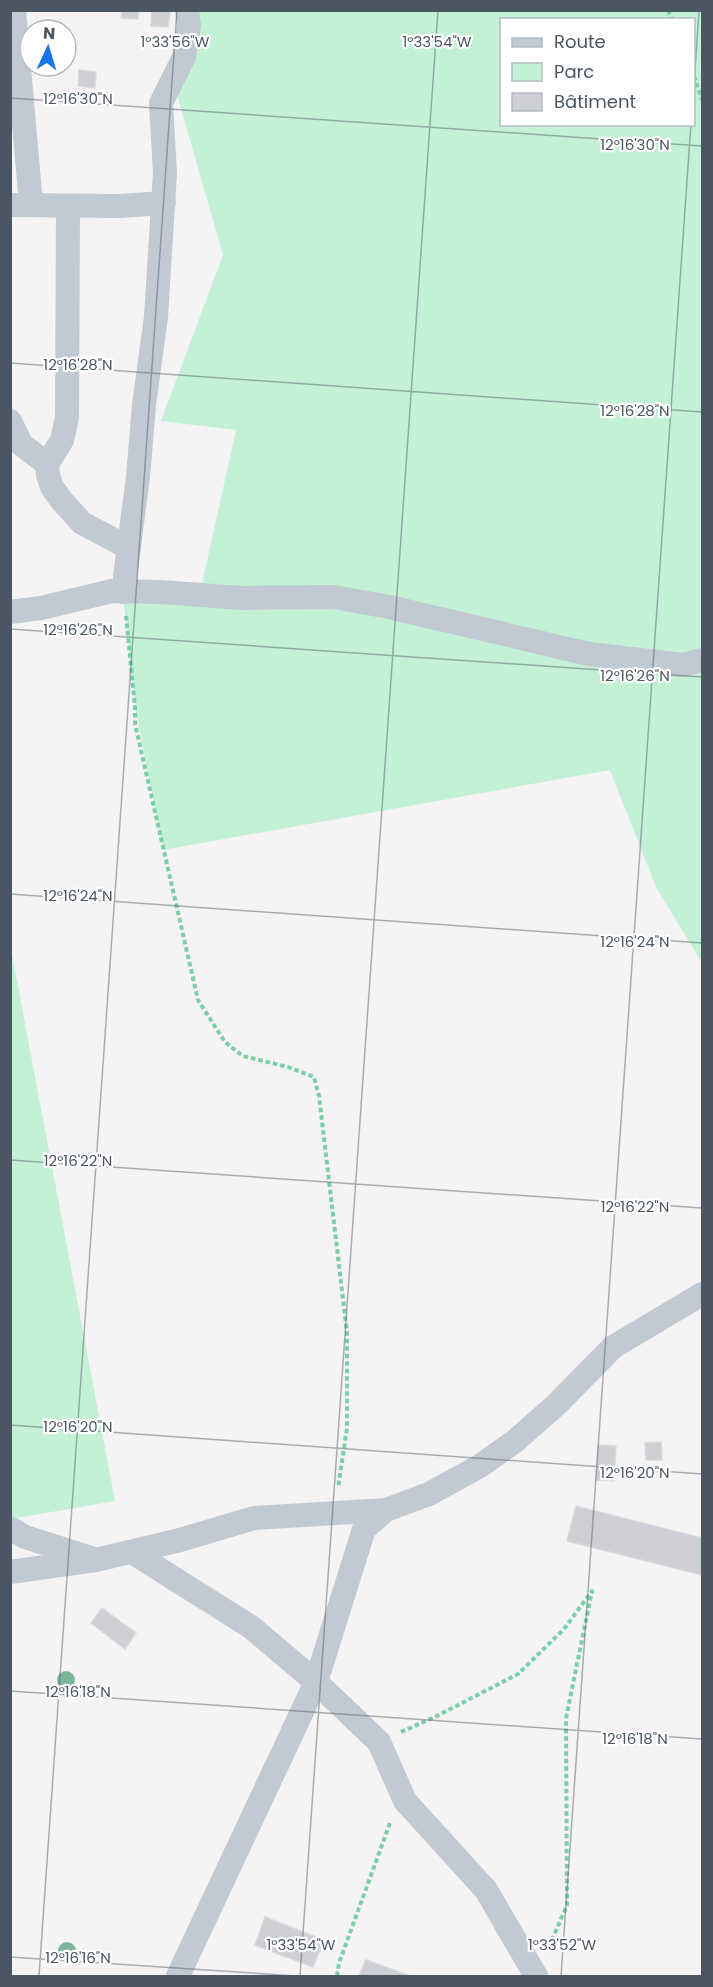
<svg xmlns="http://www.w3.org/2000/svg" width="713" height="1987" font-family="Poppins,sans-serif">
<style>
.green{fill:#c3f1d5;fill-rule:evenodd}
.building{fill:#cdcfd5;stroke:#d7d9de;stroke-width:1.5}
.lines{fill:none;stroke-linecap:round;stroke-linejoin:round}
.path{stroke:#7ad0a6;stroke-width:4;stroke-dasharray:4.5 3;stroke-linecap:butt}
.minor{stroke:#c1cad2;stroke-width:24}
.tree{fill:#7bb799}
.ticks{fill:none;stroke:#4a5661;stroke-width:1.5;stroke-opacity:0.45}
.ticks-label{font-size:15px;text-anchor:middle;fill:#4a5661;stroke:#fff;stroke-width:4.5;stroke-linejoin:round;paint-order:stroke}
</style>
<rect width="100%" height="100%" fill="#f5f3f3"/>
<g class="green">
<path d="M180 11H702V963L656 887 610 770 163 850 135 707 123 595 200 593 236 430 161 421 223 255 176 91ZM502 20H694V124H502Z"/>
<path d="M10 944 115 1501 11 1519H10Z"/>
</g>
<g class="building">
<path d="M122 10H139L138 19 121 18Z"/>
<path d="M152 10 170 12 168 27 151 26Z"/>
<path d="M79 70 96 72 95 88 78 86Z"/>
<path d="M661 1442 662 1460H646L645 1443Z"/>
<path d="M598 1445 616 1446 614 1481 596 1480Z"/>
<path d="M576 1506 702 1538V1575L567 1541Z"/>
<path d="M102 1608 136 1633 125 1649 91 1623Z"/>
<path d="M265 1917 324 1940 313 1967 255 1945Z"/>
<path d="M366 1960 410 1976H359Z"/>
</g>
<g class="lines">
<g class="path">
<path d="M668 10 672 20"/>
<path d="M694 76 702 100"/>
<path d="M126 616 135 707V724L198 1000 225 1042 243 1056 288 1067 314 1077 319 1096 347 1333V1428L338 1488"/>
<path d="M401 1732 435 1717 518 1674 564 1629 592 1591 566 1718 567 1905 549 1947"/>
<path d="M337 1976 339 1963 390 1823"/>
</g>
<g class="minor">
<path d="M14 10 31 204"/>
<path d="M10 205 120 206 164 203"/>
<path d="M68 206 67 418 62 440 47 464 48 475 52 487 62 501 82 523 129 548"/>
<path d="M10 421 21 444 47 464"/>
<path d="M123 592 138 477 144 405 156 317 165 173 161 103 184 57 189 26 187 10"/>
<path d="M10 612 41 608 112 591 160 592 241 598 334 597 389 607 589 654 683 665 702 660"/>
<path d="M10 1528 25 1537 91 1558"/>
<path d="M132 1552 251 1627 316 1682 379 1742 405 1801 486 1890 536 1976"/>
<path d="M10 1572 96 1560 180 1540 254 1518 386 1510 429 1494 480 1466 515 1441 556 1405 613 1347 702 1294"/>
<path d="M178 1976 316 1682 364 1529 386 1510"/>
</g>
</g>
<g class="tree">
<circle cx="66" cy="1680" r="9"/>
<circle cx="67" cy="1951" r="9"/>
</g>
<path class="ticks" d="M694 86 699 10M10 98 702 146M10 363 702 412M10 629 702 677M10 894 702 943M10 1160 702 1208M10 1425 702 1474M10 1691 702 1739M10 1957 296 1976M39 1976 177 10M300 1976 438 10M561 1976 691 124"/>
<g class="ticks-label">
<text x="175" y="47">1°33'56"W</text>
<text x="437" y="47">1°33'54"W</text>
<text x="78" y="104">12°16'30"N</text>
<text x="635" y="150">12°16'30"N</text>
<text x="78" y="370">12°16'28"N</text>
<text x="635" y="416">12°16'28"N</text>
<text x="78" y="635">12°16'26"N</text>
<text x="635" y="681">12°16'26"N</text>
<text x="78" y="901">12°16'24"N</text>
<text x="635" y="947">12°16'24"N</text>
<text x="78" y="1166">12°16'22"N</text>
<text x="635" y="1212">12°16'22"N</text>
<text x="78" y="1432">12°16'20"N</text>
<text x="635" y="1478">12°16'20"N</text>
<text x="78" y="1697">12°16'18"N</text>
<text x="635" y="1744">12°16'18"N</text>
<text x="301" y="1950">1°33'54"W</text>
<text x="562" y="1950">1°33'52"W</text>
<text x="78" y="1963">12°16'16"N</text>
</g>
<rect width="713" height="1987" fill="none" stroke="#4a5661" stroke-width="24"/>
<rect x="500" y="18" width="195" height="108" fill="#ffffff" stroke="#b7bbc0" stroke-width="1.5"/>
<rect x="512" y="38" width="30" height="9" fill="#c1cad2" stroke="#b7bbc0" stroke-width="1.5"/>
<text x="554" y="48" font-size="18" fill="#4a5661">Route</text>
<rect x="512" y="63" width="30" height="18" fill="#c3f1d5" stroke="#b7bbc0" stroke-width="1.5"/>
<text x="554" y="78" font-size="18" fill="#4a5661">Parc</text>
<rect x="512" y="93" width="30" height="18" fill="#cdcfd5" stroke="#b7bbc0" stroke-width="1.5"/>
<text x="554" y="108" font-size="18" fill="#4a5661">Bâtiment</text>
<g transform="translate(48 48) rotate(4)"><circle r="28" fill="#ffffff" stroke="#b7bbc0" stroke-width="1.5"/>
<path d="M0-4.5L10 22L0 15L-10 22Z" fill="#1a73e8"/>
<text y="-9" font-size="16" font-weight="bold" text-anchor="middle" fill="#4a5661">N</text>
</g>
</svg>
